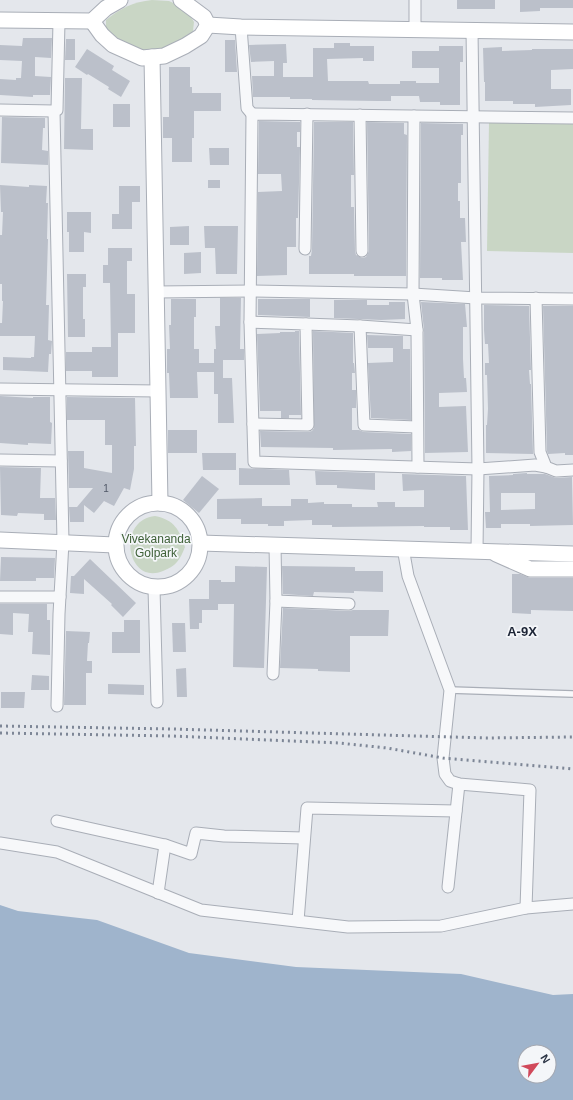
<svg xmlns="http://www.w3.org/2000/svg" width="573" height="1100" font-family="Arial,sans-serif">
<style>
.green{fill:#c9d6c5}
.water{fill:#9fb4cc;fill-rule:evenodd}
.building{fill:#bbc0ca;fill-rule:evenodd}
.lines{fill:none;stroke-linecap:round;stroke-linejoin:round}
.lane-casing{stroke:#a9aeb7;stroke-width:8}
.street-casing{stroke:#a9aeb7;stroke-width:13}
.secondary-casing{stroke:#a9aeb7;stroke-width:17}
.lane{stroke:#f7f8fa;stroke-width:5.5}
.street{stroke:#f7f8fa;stroke-width:11}
.secondary{stroke:#fff;stroke-width:15}
.rail{stroke:#7d8696;stroke-width:3;stroke-dasharray:2 4;stroke-linecap:butt}
.labels{text-anchor:middle;stroke-width:3.5;stroke-linejoin:round;paint-order:stroke}
.number-label{font-size:10px;fill:#4f5766}
.park-label{font-size:12px;fill:#3f6138;stroke:#f4f6f9}
.neighbourhood-label{font-size:13px;font-weight:bold;fill:#1d2536;stroke:#f4f6f9}
</style>
<rect width="100%" height="100%" fill="#e4e7ec"/>
<g class="green">
<path d="M152 0 169 1 180 6 189 14 194 22 193 31 188 40 174 48 141 52 126 47 106 29V20C121 8 133 2 152 0Z"/>
<path d="M489 122 573 124V253L487 251Z"/>
<path d="M155 516C175 520 179 530 185 547 180 560 176 566 163 571 127 586 116 520 155 516Z"/>
</g>
<path class="water" d="M0 905 18 911 97 920 189 953 296 967 461 974 553 995 573 994V1100H0ZM525 1052H549V1076H525Z"/>
<g class="building">
<rect x="457" y="0" width="38" height="9"/>
<path d="M520 0H573V8H540V11L520 12Z"/>
<path d="M23 38H52L51 58 35 57V76L51 77 50 95H33V97L0 95V79L16 80V78H21L22 61 0 60V45L22 46Z"/>
<path d="M66 39H75V60H65Z"/>
<path d="M225 40H235L237 72H225Z"/>
<path d="M334 43H350V46H374V61H363V58L327 59 328 81H368L369 84H400V81H416V83H439V68H412V51H439V46H463V62H460V105H440V102H420L419 96H391V101H377L312 100V99H290V97H253L252 76H274V61L251 62 249 45 286 44 287 63H283V77H313V48H334Z"/>
<path d="M502 47V51L532 50V49H573V69L551 70V89H571V105L535 107V104H513V101H485V82H484L483 48Z"/>
<path d="M87 49 114 66 112 70 130 81 121 97 108 89 109 87 88 74 87 75 75 67Z"/>
<path d="M169 67H190V87H192V93H221V111H194V138H192V162H172V138H163V117H169Z"/>
<path d="M65 78H82L81 129H93V150L64 149Z"/>
<rect x="113" y="104" width="17" height="23"/>
<path d="M2 117 45 118V128H43L42 150 48 151V165L1 163Z"/>
<path d="M259 121 300 122V132H297V147H300L298 218H296V247H287V275L257 276 258 192 282 191 281 174H258Z"/>
<path d="M314 122H353L354 175H351V207H354L355 251 356 255 362 258 366 257 369 251 367 122 404 123V134L407 135 406 276H354V274H309V256H311L312 249Z"/>
<path d="M421 123 463 124V135H461V183H458V201H460V218H465L466 242H461L463 280H442V278H420Z"/>
<path d="M209 148H229V165H210Z"/>
<rect x="208" y="180" width="12" height="8"/>
<path d="M0 185 29 187V185L47 186 46 203H48L47 239H48L46 305H49L48 340 52 341 51 354H49L48 372 3 370V357L31 358V357H34L35 336H0V323H2L3 301H2V284H0V235H2L3 212H1Z"/>
<path d="M119 186H140V202H132V229H112V214H119Z"/>
<path d="M67 212H91V233L84 232V252H69V232H67Z"/>
<path d="M189 226V245H170V227Z"/>
<path d="M204 226H238L237 274H216L215 248H205Z"/>
<path d="M108 248H132V261H127V294H135V333H118V377H92V371H66V352H92V347H111L110 283H103V265H108Z"/>
<path d="M201 252V273L184 274V253Z"/>
<path d="M67 274H86V287H83V319H85V337H68Z"/>
<path d="M220 298H241L240 349H244V360H223V378H232L234 423H218V394H214V372H197L198 398H170L169 373H167V349H170L169 325H171V299H196V317H194V349H199V363H214V349H216L215 326H220Z"/>
<path d="M258 299H310V317L258 315Z"/>
<path d="M334 300H367V305H389V302H405V319L381 320 334 318Z"/>
<path d="M421 302 465 304 467 327H463V359L464 378H466L467 392 439 393V407L466 406 468 452 425 453 424 330Z"/>
<path d="M484 305 529 306 531 370H529L530 384H531L533 454 486 453V425H487L488 409 487 375H485V363H489L488 344H485L484 330Z"/>
<path d="M543 306H573V455H565V453L548 454 547 451Z"/>
<path d="M295 331H299L301 415H289V418H281V411H260L257 334 280 333V332H295Z"/>
<path d="M313 331 353 333V363H354L355 373H352V390H356V408H352V430H359L364 432 411 434V451L392 452V449L333 450V448L261 447 260 431 308 432 312 431 314 428Z"/>
<path d="M367 335 403 336V349H410L411 420 371 418 368 363 393 362V348H368Z"/>
<path d="M0 396 33 398V397H50V422L52 423 51 444 28 443V445L0 443Z"/>
<path d="M67 397 135 398 136 446H134V469L130 490 124 488 114 506 104 501 94 513 84 505V522H70L69 507H77L93 488H69L68 451H84V468L112 473V445H105V420H67Z"/>
<rect x="168" y="430" width="29" height="23"/>
<path d="M202 453H236V470H203Z"/>
<path d="M0 467 41 468 40 498H55L56 520H44V514L18 513 17 516 1 515Z"/>
<path d="M239 468 289 470 290 485H239Z"/>
<path d="M315 471 375 473V490L337 488V485H316Z"/>
<path d="M527 473V474H545L556 478 572 477 573 525 530 526V524H501V528H486L485 512H490L489 476 513 475V474ZM501 493H535V509L501 510Z"/>
<path d="M402 474 466 476 468 530H450V527H424V526L332 527V525H312V520L284 521V526H268V524H241V519H217V499L262 498V506H291V499H308V503L324 502V504H352V507H378L377 502H395V507H424V490L403 491Z"/>
<path d="M202 476 219 489 199 513 183 500Z"/>
<path d="M1 557 55 558 54 578H36V581H0Z"/>
<path d="M90 559 136 603 123 617 111 605 112 604 84 579V594L70 593 71 576H74Z"/>
<path d="M235 566 267 567 264 668 233 667 234 604H218V610H202V623H199V629H190L189 599H209V580H221V582H235Z"/>
<path d="M282 566 355 567V571H383V592L354 591V593L314 592 313 596 283 594Z"/>
<path d="M512 574H520L530 578H573V611L531 610V614L512 613Z"/>
<path d="M0 604H47V620H50V655L32 654 33 632H28L29 614 13 613V635L0 634Z"/>
<path d="M283 608 349 611 353 610H389L388 636H350V672L318 671V669L280 668Z"/>
<path d="M124 620H140V653H112V632H124Z"/>
<path d="M172 623H185L186 652H173Z"/>
<path d="M66 631 90 632 89 643H88L87 661H92V673H86V705H64Z"/>
<path d="M186 668 187 697H177L176 669Z"/>
<path d="M32 675 49 676V690H31Z"/>
<path d="M108 684 144 685V695L108 694Z"/>
<path d="M1 692H25L24 708H1Z"/>
</g>
<g class="lines">
<defs>
<path id="lane" d="M450 690 573 694"/>
<g id="street">
<path d="M241 27 247 108 252 114"/>
<path d="M415 29V0"/>
<path d="M472 30 478 469 477 551"/>
<path d="M0 110 54 111"/>
<path d="M360 115 362 251"/>
<path d="M414 116 413 294 417 330 418 467"/>
<path d="M305 249 307 114"/>
<path d="M156 292 251 291 413 294 476 298 573 299"/>
<path d="M536 298 540 452 546 467 556 471 573 470"/>
<path d="M250 322 306 324 308 425 253 424"/>
<path d="M306 324 360 326"/>
<path d="M0 389 158 391"/>
<path d="M417 427 364 425 360 326 417 330"/>
<path d="M0 460 61 461"/>
<path d="M546 467 535 465 478 469 254 462 250 322 252 114 573 118"/>
<path d="M403 548 408 576 450 690 443 758 445 774 450 781 459 784 530 790 526 908"/>
<path d="M154 588 157 702"/>
<path d="M0 597H60"/>
<path d="M276 601 349 604"/>
<path d="M273 674 276 601 275 545"/>
<path d="M57 706 59 614 63 542 54 111 57 110 59 21"/>
<path d="M57 821 165 845 191 854 196 833 224 836 304 838"/>
<path d="M0 843 57 852 201 910 348 927 441 926 526 908 573 904"/>
<path d="M448 887 459 784"/>
<path d="M158 893 165 845"/>
<path d="M298 921 307 808 456 811"/>
</g>
<g id="secondary">
<path d="M181 0 204 17 208 25"/>
<path d="M0 20 92 21 106 8 120 0"/>
<path d="M92 21 102 35 113 45 142 58 164 56 185 46 201 36 208 25"/>
<path d="M208 25 241 27 573 32"/>
<path d="M152 57 160 503"/>
<circle cx="158" cy="545" r="42"/>
<path d="M0 540 115 545"/>
<path d="M200 543 573 554"/>
<path d="M496 554 530 569H573"/>
</g>
</defs>
<use href="#lane" class="lane-casing"/>
<use href="#street" class="street-casing"/>
<use href="#secondary" class="secondary-casing"/>
<use href="#lane" class="lane"/>
<use href="#street" class="street"/>
<use href="#secondary" class="secondary"/>
<g class="rail">
<path d="M0 726 172 729 487 738 573 737"/>
<path d="M0 733 172 736 339 743 387 748 443 758 573 769"/>
</g>
</g>
<g class="labels">
<g class="number-label">
<text x="106" y="492">1</text>
</g>
<g class="park-label">
<text x="156" y="543">Vivekananda<tspan x="156" dy="14">Golpark</tspan></text>
</g>
<g class="neighbourhood-label">
<text x="522" y="636">A-9X</text>
</g>
</g>
<g transform="translate(537 1064) rotate(58)"><circle r="19" fill="#f4f6f9" stroke="#a4a8b1"/>
<path d="M0-3L7 15L0 10L-7 15Z" fill="#d1495b"/>
<text y="-6" font-size="11" font-weight="bold" text-anchor="middle" fill="#2b3445">N</text>
</g>
</svg>
